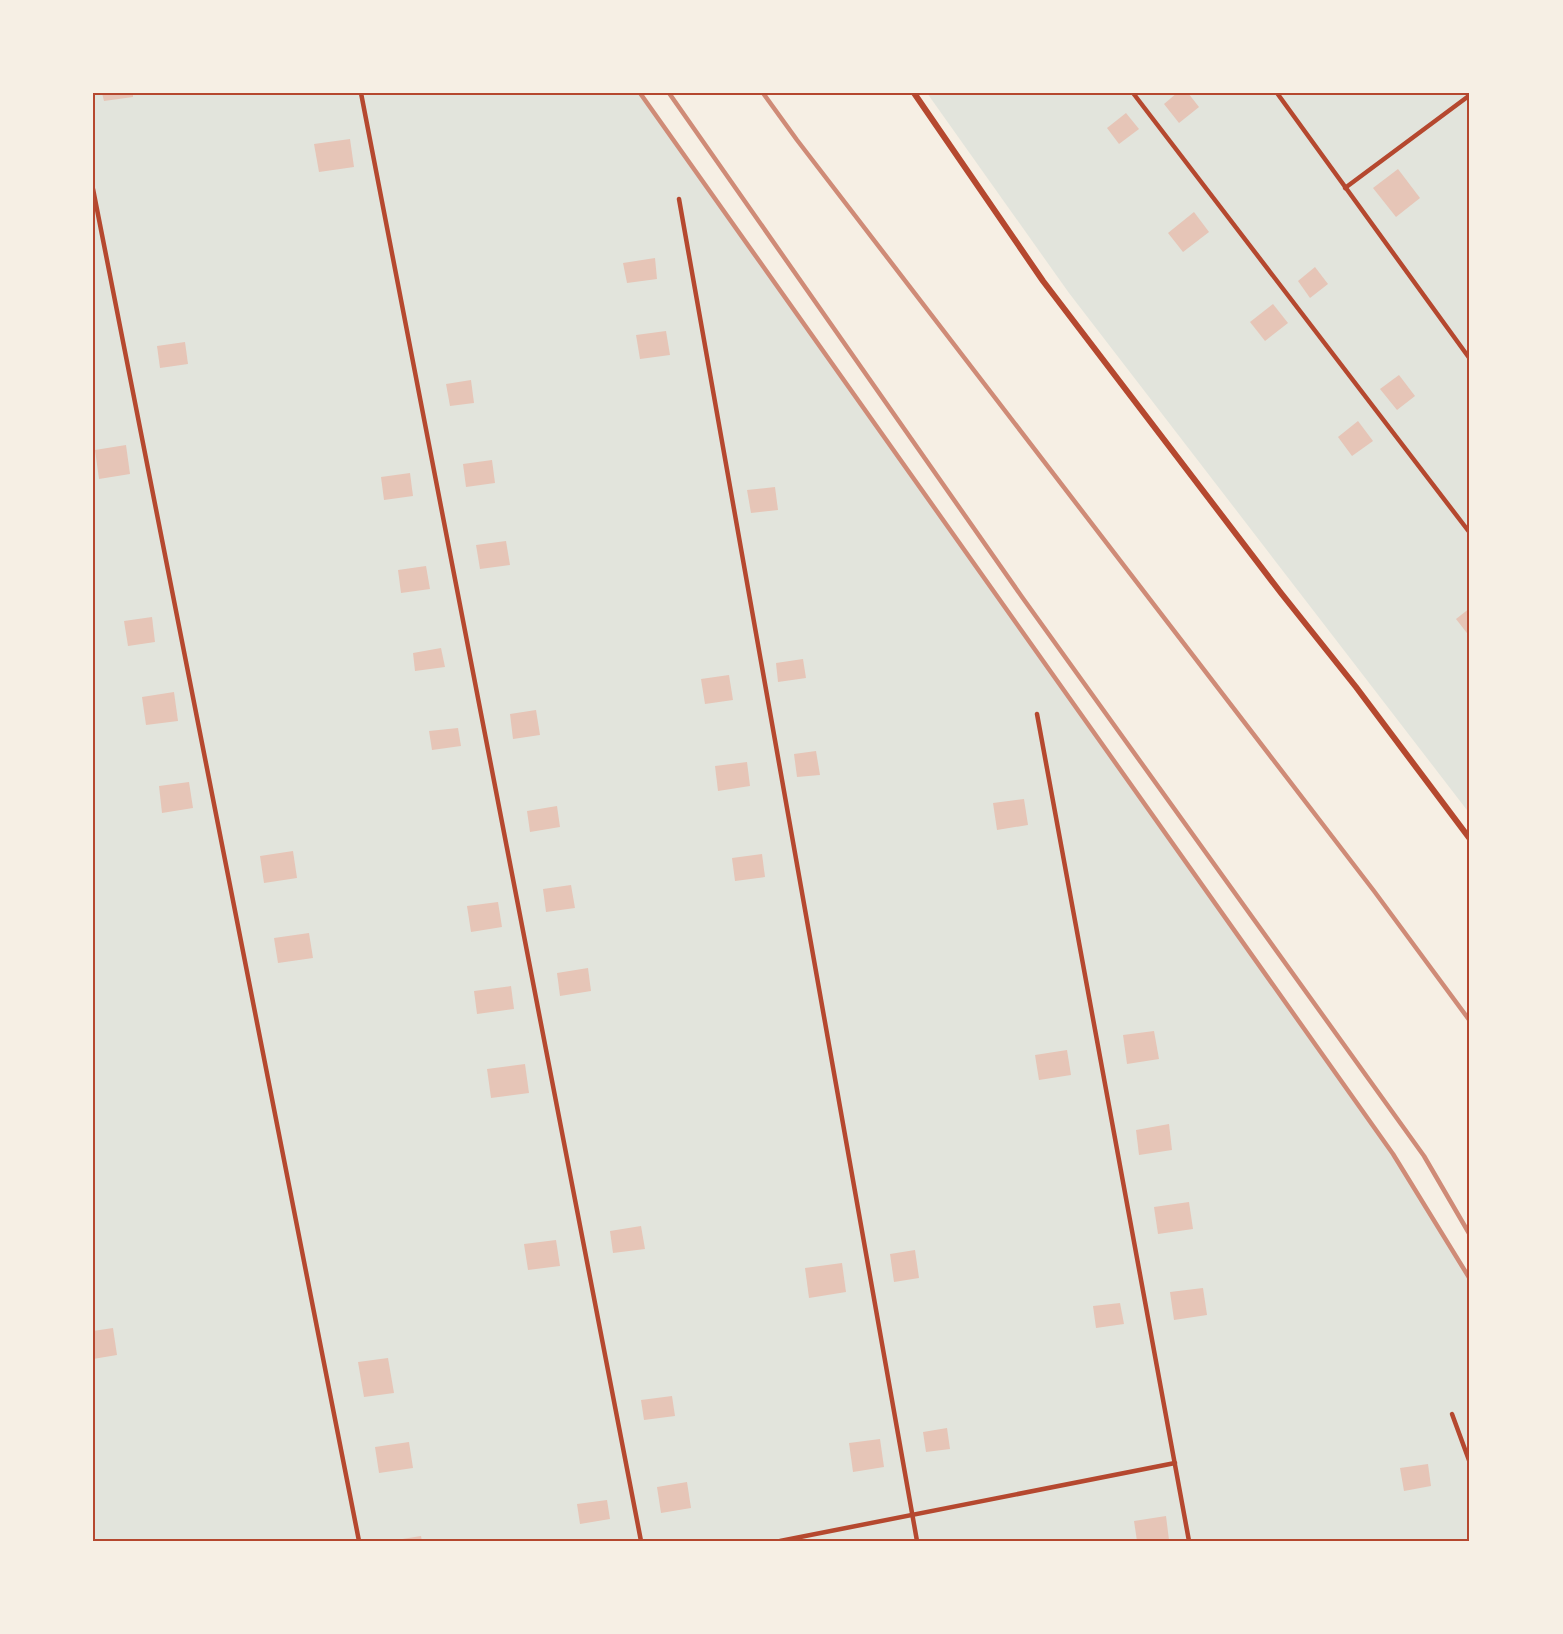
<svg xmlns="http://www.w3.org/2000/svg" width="1563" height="1634" font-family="Arial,sans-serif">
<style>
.green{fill:#e2e4dc}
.building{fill:#e6c5b7}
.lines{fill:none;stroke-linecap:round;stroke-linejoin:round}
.service{stroke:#b5482f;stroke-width:4.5}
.minor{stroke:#b5482f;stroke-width:6}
.rail{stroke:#cf8b77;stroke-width:4.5}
.neatline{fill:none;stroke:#b5482f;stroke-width:2}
</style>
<rect width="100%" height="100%" fill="#f6efe4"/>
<g class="green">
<path d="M93 93H640L1393 1154 1465 1270 1470 1279V1541H93Z"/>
<path d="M927 93H1470V814L1069 293Z"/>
</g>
<g class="building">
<path d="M102 93H133V97L104 101Z"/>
<path d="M1177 93H1188L1199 107 1179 123 1164 104Z"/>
<path d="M1126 113 1139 129 1119 144 1107 128Z"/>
<path d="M350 139 354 167 319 172 314 144Z"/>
<path d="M1398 169 1420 198 1396 217 1373 188Z"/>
<path d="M1194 212 1209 232 1183 252 1168 233Z"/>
<path d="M655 258 657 279 627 283 623 263Z"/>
<path d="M1315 267 1328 284 1310 298 1298 281Z"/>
<path d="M1273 304 1288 323 1265 341 1250 322Z"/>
<path d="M666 331 670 355 640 359 636 335Z"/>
<path d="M185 342 188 364 160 368 157 346Z"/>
<path d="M1399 375 1415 396 1397 410 1380 389Z"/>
<path d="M471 380 474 403 450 406 446 384Z"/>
<path d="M1358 421 1373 441 1352 456 1338 437Z"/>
<path d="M126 445 130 474 99 479 95 450Z"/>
<path d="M492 460 495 483 466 487 463 464Z"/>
<path d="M410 473 413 496 384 500 381 477Z"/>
<path d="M775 487 778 510 751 513 747 490Z"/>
<path d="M506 541 510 565 480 569 476 545Z"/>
<path d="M426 566 430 589 401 593 398 570Z"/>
<path d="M1470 608V637L1456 619Z"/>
<path d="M152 617 155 642 128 646 124 621Z"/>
<path d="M441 648 445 667 415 671 413 653Z"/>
<path d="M803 659 806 678 778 682 776 663Z"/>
<path d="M729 675 733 700 705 704 701 679Z"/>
<path d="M174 692 178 721 146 725 142 697Z"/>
<path d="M536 710 540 735 513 739 510 714Z"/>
<path d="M458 728 461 746 432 750 429 731Z"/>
<path d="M816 751 820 775 797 777 794 754Z"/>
<path d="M747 762 750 786 718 791 715 766Z"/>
<path d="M189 782 193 808 162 813 159 786Z"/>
<path d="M1024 799 1028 825 997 830 993 803Z"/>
<path d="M557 806 560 827 530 832 527 811Z"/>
<path d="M293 851 297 878 264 883 260 856Z"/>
<path d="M762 854 765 877 735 881 732 858Z"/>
<path d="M571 885 575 908 546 912 543 889Z"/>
<path d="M498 902 502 927 471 932 467 906Z"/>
<path d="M309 933 313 958 278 963 274 938Z"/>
<path d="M588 968 591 991 560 996 557 973Z"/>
<path d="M511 986 514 1009 477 1014 474 991Z"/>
<path d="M1154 1031 1159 1059 1127 1064 1123 1035Z"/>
<path d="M1067 1050 1071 1075 1039 1080 1035 1055Z"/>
<path d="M525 1064 529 1093 491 1098 487 1069Z"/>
<path d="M1169 1124 1172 1150 1139 1155 1136 1130Z"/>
<path d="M1189 1202 1193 1229 1158 1234 1154 1207Z"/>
<path d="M641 1226 645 1249 613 1253 610 1231Z"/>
<path d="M556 1240 560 1266 528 1270 524 1244Z"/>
<path d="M915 1250 919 1278 894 1282 890 1254Z"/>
<path d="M842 1263 846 1292 809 1298 805 1268Z"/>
<path d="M1203 1288 1207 1315 1174 1320 1170 1292Z"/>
<path d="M1120 1303 1124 1324 1096 1328 1093 1306Z"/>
<path d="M113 1328 117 1355 93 1359V1331Z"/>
<path d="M388 1358 394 1393 364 1397 358 1362Z"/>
<path d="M672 1396 675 1416 644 1420 641 1400Z"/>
<path d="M947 1428 950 1449 926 1452 923 1432Z"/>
<path d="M880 1439 884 1467 853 1472 849 1443Z"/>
<path d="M409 1442 413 1468 379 1473 375 1447Z"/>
<path d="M1428 1464 1431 1486 1404 1491 1400 1468Z"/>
<path d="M687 1482 691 1508 661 1513 657 1487Z"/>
<path d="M607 1500 610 1519 580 1524 577 1504Z"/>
<path d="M1166 1516 1169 1540 1137 1541 1134 1521Z"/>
<path d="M421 1536 422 1541H396V1540Z"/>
</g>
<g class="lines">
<g class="service">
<path d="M361 93 641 1541"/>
<path d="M1133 93 1470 533"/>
<path d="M1277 93 1470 359"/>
<path d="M1345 188 1470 95"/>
<path d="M93 189 359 1541"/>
<path d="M679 199 917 1541"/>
<path d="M1037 714 1189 1541"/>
<path d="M1452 1414 1470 1463"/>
<path d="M780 1541 1175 1463"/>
</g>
<path class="minor" d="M914 93 1043 281 1281 593 1356 687 1470 839"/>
<g class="rail">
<path d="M640 93 1393 1154 1470 1279"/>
<path d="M669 93 1022 597 1424 1156 1470 1235"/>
<path d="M763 93 797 140 1374 891 1470 1021"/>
</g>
</g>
<rect width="1563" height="1634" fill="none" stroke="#f6efe4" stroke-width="189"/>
<rect x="94" y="94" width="1374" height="1446" class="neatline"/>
</svg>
